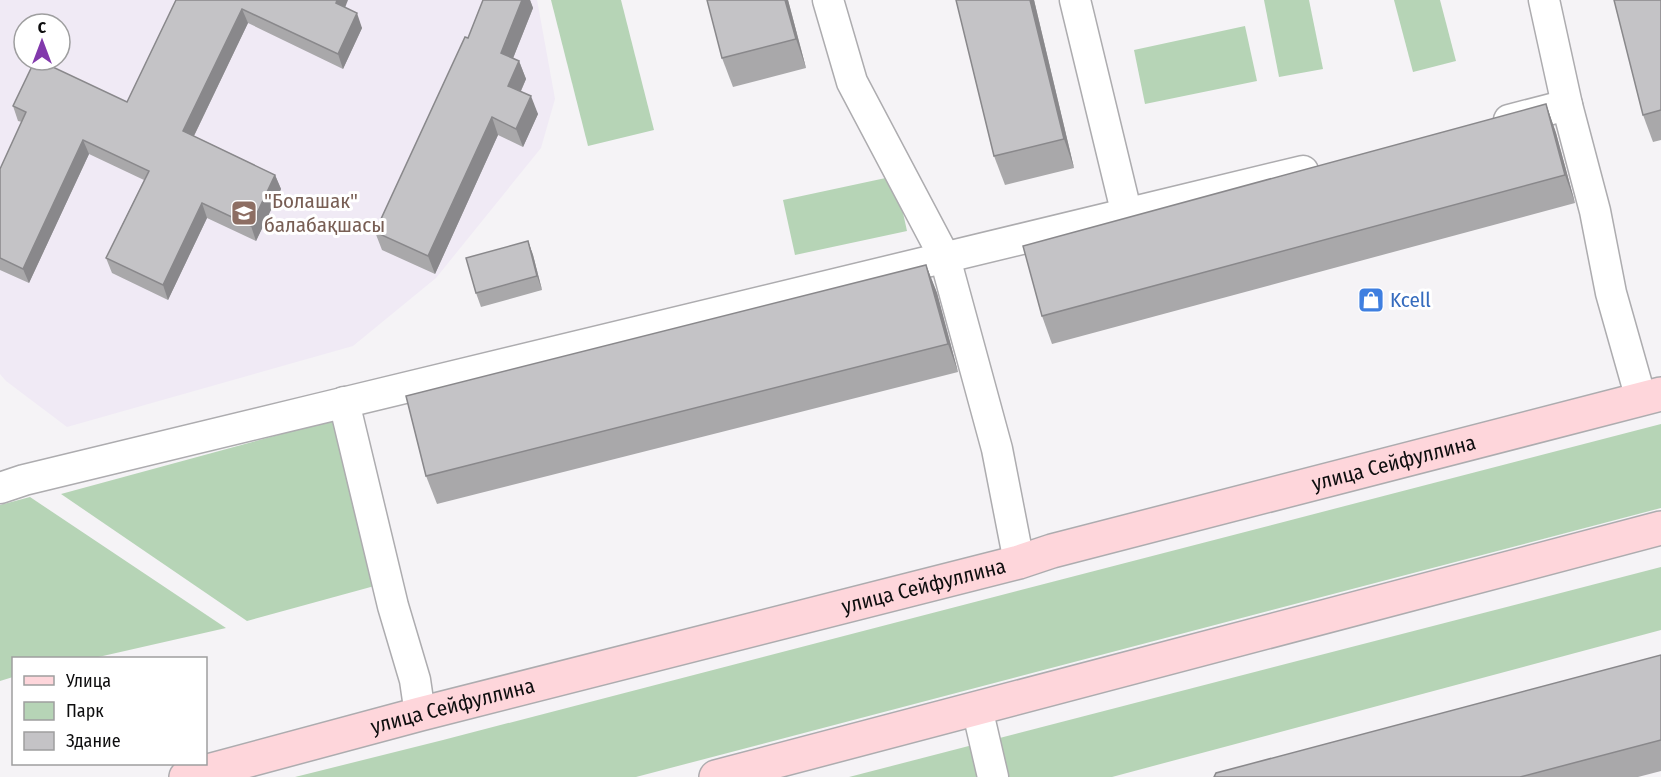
<svg xmlns="http://www.w3.org/2000/svg" width="1661" height="777" font-family="'Fira Sans Condensed',sans-serif">
<style>
.built{fill:#f0eaf5;fill-rule:evenodd}
.green{fill:#b6d4b6}
.lines{fill:none;stroke-linecap:round;stroke-linejoin:round}
.street-casing{stroke:#adacaf;stroke-width:33}
.secondary-casing{stroke:#adacaf;stroke-width:36}
.street{stroke:#fff;stroke-width:30}
.secondary{stroke:#fed6db;stroke-width:33}
.wall{fill:#a9a8aa}
.shaded-wall{fill:#89888b}
.building{fill:#c4c3c6;stroke:#89888b;stroke-width:1.5}
.labels{text-anchor:middle;stroke-width:6;stroke-linejoin:round;paint-order:stroke}
.education-label{font-size:21px;fill:#785e54;stroke:#fff;text-anchor:start}
.shop-label{font-size:21px;fill:#366cbe;stroke:#fff;text-anchor:start}
.street-label{font-size:21px;fill:#0d0d0e;stroke:#fff}
</style>
<rect width="100%" height="100%" fill="#f5f3f6"/>
<path class="built" d="M0 0H537L555 99 541 148 436 278 353 346 67 427 6 381 0 374ZM24 24H60V60H24Z"/>
<g class="green">
<path d="M551 0H621L654 130 588 146Z"/>
<path d="M1264 0H1309L1323 69 1279 77Z"/>
<path d="M1394 0H1440L1456 61 1413 72Z"/>
<path d="M1245 26 1257 81 1145 104 1134 50Z"/>
<path d="M895 176 907 231 795 255 783 200Z"/>
<path d="M333 420 378 585 247 621 61 494Z"/>
<path d="M1661 424V508L636 777H295L443 740Z"/>
<path d="M30 497 226 628 94 658H14L13 677 0 681V505Z"/>
<path d="M1661 567V630L1112 777H849Z"/>
</g>
<g class="lines">
<defs>
<g id="street">
<path d="M828 0 852 82 945 258 997 449 1019 562"/>
<path d="M1075 0 1127 215"/>
<path d="M1544 0 1567 105 1595 211 1611 293 1641 399"/>
<path d="M1509 120 1567 105"/>
<path d="M344 402 393 606 415 680 420 714"/>
<path d="M0 488 24 480C450 376 877 277 1303 171"/>
<path d="M977 708 993 777"/>
</g>
<g id="secondary">
<path id="s1" d="M186 777 420 714 1019 562 1052 551 1661 394"/>
<path d="M716 777 1661 528"/>
</g>
</defs>
<use href="#street" class="street-casing"/>
<use href="#secondary" class="secondary-casing"/>
<use href="#street" class="street"/>
<use href="#secondary" class="secondary"/>
</g>
<g class="wall">
<path d="M176 0 345 7 362 28 343 69 248 23 194 136 275 175 281 189 256 241 207 218 168 300 112 273 106 258 144 180 89 154 29 283 0 270V169L22 122 18 121 13 106 127 102Z"/>
<path d="M483 0H530L533 8 513 58 519 61 526 79 521 91 538 114 523 147 498 135 435 274 382 250 375 232 468 38Z"/>
<path d="M788 0 806 68 733 87 722 58Z"/>
<path d="M956 0H1034L1074 168 1005 185 994 156Z"/>
<path d="M1661 0V140L1653 142 1643 115Z"/>
<path d="M1546 104 1556 133 1575 203 1052 344 1042 316Z"/>
<path d="M528 241 533 255 542 290 481 307 476 293Z"/>
<path d="M926 265 937 293 958 372 437 504 426 476Z"/>
<path d="M1661 655V771L1638 777H1214Z"/>
</g>
<g class="shaded-wall">
<path d="M337 0H348L341 18 336 3Z"/>
<path d="M521 0H530L533 8 508 71 501 53Z"/>
<path d="M785 0H788L806 68 796 39Z"/>
<path d="M1030 0H1034L1074 168 1064 139Z"/>
<path d="M242 9 248 23 189 146 183 131Z"/>
<path d="M357 13 362 28 343 69 338 54Z"/>
<path d="M519 61 526 79 515 104 508 86Z"/>
<path d="M531 96 538 114 523 147 516 129Z"/>
<path d="M1546 104 1556 133 1575 203 1565 175Z"/>
<path d="M492 117 498 135 435 274 428 256Z"/>
<path d="M83 140 89 154 29 283 23 269Z"/>
<path d="M275 175 281 189 256 241 251 226Z"/>
<path d="M202 203 207 218 168 300 163 285Z"/>
<path d="M528 241 533 255 542 290 537 276Z"/>
<path d="M926 265 937 293 958 372 948 344Z"/>
</g>
<g class="building">
<path d="M176 0H337L336 3 357 13 338 54 242 9 183 131 275 175 251 226 202 203 163 285 106 258 149 171 83 140 23 269 0 258V169L26 112 13 106 35 60H38L127 102Z"/>
<path d="M483 0H522L501 53 519 61 508 86 531 96 516 129 492 117 428 256 375 232 465 37 468 38Z"/>
<path d="M707 0H785L796 39 722 58Z"/>
<path d="M956 0H1030L1064 139 994 156Z"/>
<path d="M1614 0H1661V110L1643 115Z"/>
<path d="M1546 104 1565 175 1042 316 1023 246Z"/>
<path d="M528 241 537 276 476 293 466 258Z"/>
<path d="M926 265 948 344 426 476 406 396Z"/>
<path d="M1661 655V740L1520 777H1214L1216 773Z"/>
</g>
<defs>
<symbol id="school-square" viewBox="-11 -11 22 22"><rect x="-9" y="-9" width="18" height="18" rx="4" fill="#8d6e63" stroke="#fff"/><path d="M0-5L7-2L0 1L-7-2ZM-4 1L0 2.5L4 1V4Q0 6-4 4Z" fill="#fff"/></symbol>
<symbol id="shop-square" viewBox="-11 -11 22 22"><rect x="-9" y="-9" width="18" height="18" rx="4" fill="#3f7fe0" stroke="#fff"/><path d="M-5-2.5h2.3a2.7 3.5 0 0 1 5.4 0H5L5.5 6h-11ZM-1.5-2.5h3a1.5 2.3 0 0 0-3 0Z" fill="#fff"/></symbol>
</defs>
<g fill-rule="evenodd">
<use href="#school-square" x="229" y="198" width="30" height="30"/>
<use href="#shop-square" x="1356" y="285" width="30" height="30"/>
</g>
<g class="labels">
<g class="education-label">
<text x="264" y="208">"Болашак"<tspan x="264" dy="24">балабақшасы</tspan></text>
</g>
<g class="shop-label">
<text x="1390" y="307">Kcell</text>
</g>
<g class="street-label">
<text dy="7" stroke="none"><textPath href="#s1" startOffset="1248">улица Сейфуллина</textPath></text>
<text dy="7" stroke="none"><textPath href="#s1" startOffset="762">улица Сейфуллина</textPath></text>
<text dy="7" stroke="none"><textPath href="#s1" startOffset="276">улица Сейфуллина</textPath></text>
</g>
</g>
<rect x="12" y="657" width="195" height="108" fill="#ffffff" stroke="#9e9e9f" stroke-width="1.5"/>
<rect x="24" y="676" width="30" height="9" fill="#fed6db" stroke="#9e9e9f" stroke-width="1.5"/>
<text x="66" y="687" font-size="18" fill="#0d0d0e">Улица</text>
<rect x="24" y="702" width="30" height="18" fill="#b6d4b6" stroke="#9e9e9f" stroke-width="1.5"/>
<text x="66" y="717" font-size="18" fill="#0d0d0e">Парк</text>
<rect x="24" y="732" width="30" height="18" fill="#c4c3c6" stroke="#9e9e9f" stroke-width="1.5"/>
<text x="66" y="747" font-size="18" fill="#0d0d0e">Здание</text>
<g transform="translate(42 42)"><circle r="28" fill="#ffffff" stroke="#9e9e9f" stroke-width="1.5"/>
<path d="M0-4.5L10 22L0 15L-10 22Z" fill="#8239ac"/>
<text y="-9" font-size="16" font-weight="bold" text-anchor="middle" fill="#0d0d0e">С</text>
</g>
</svg>
